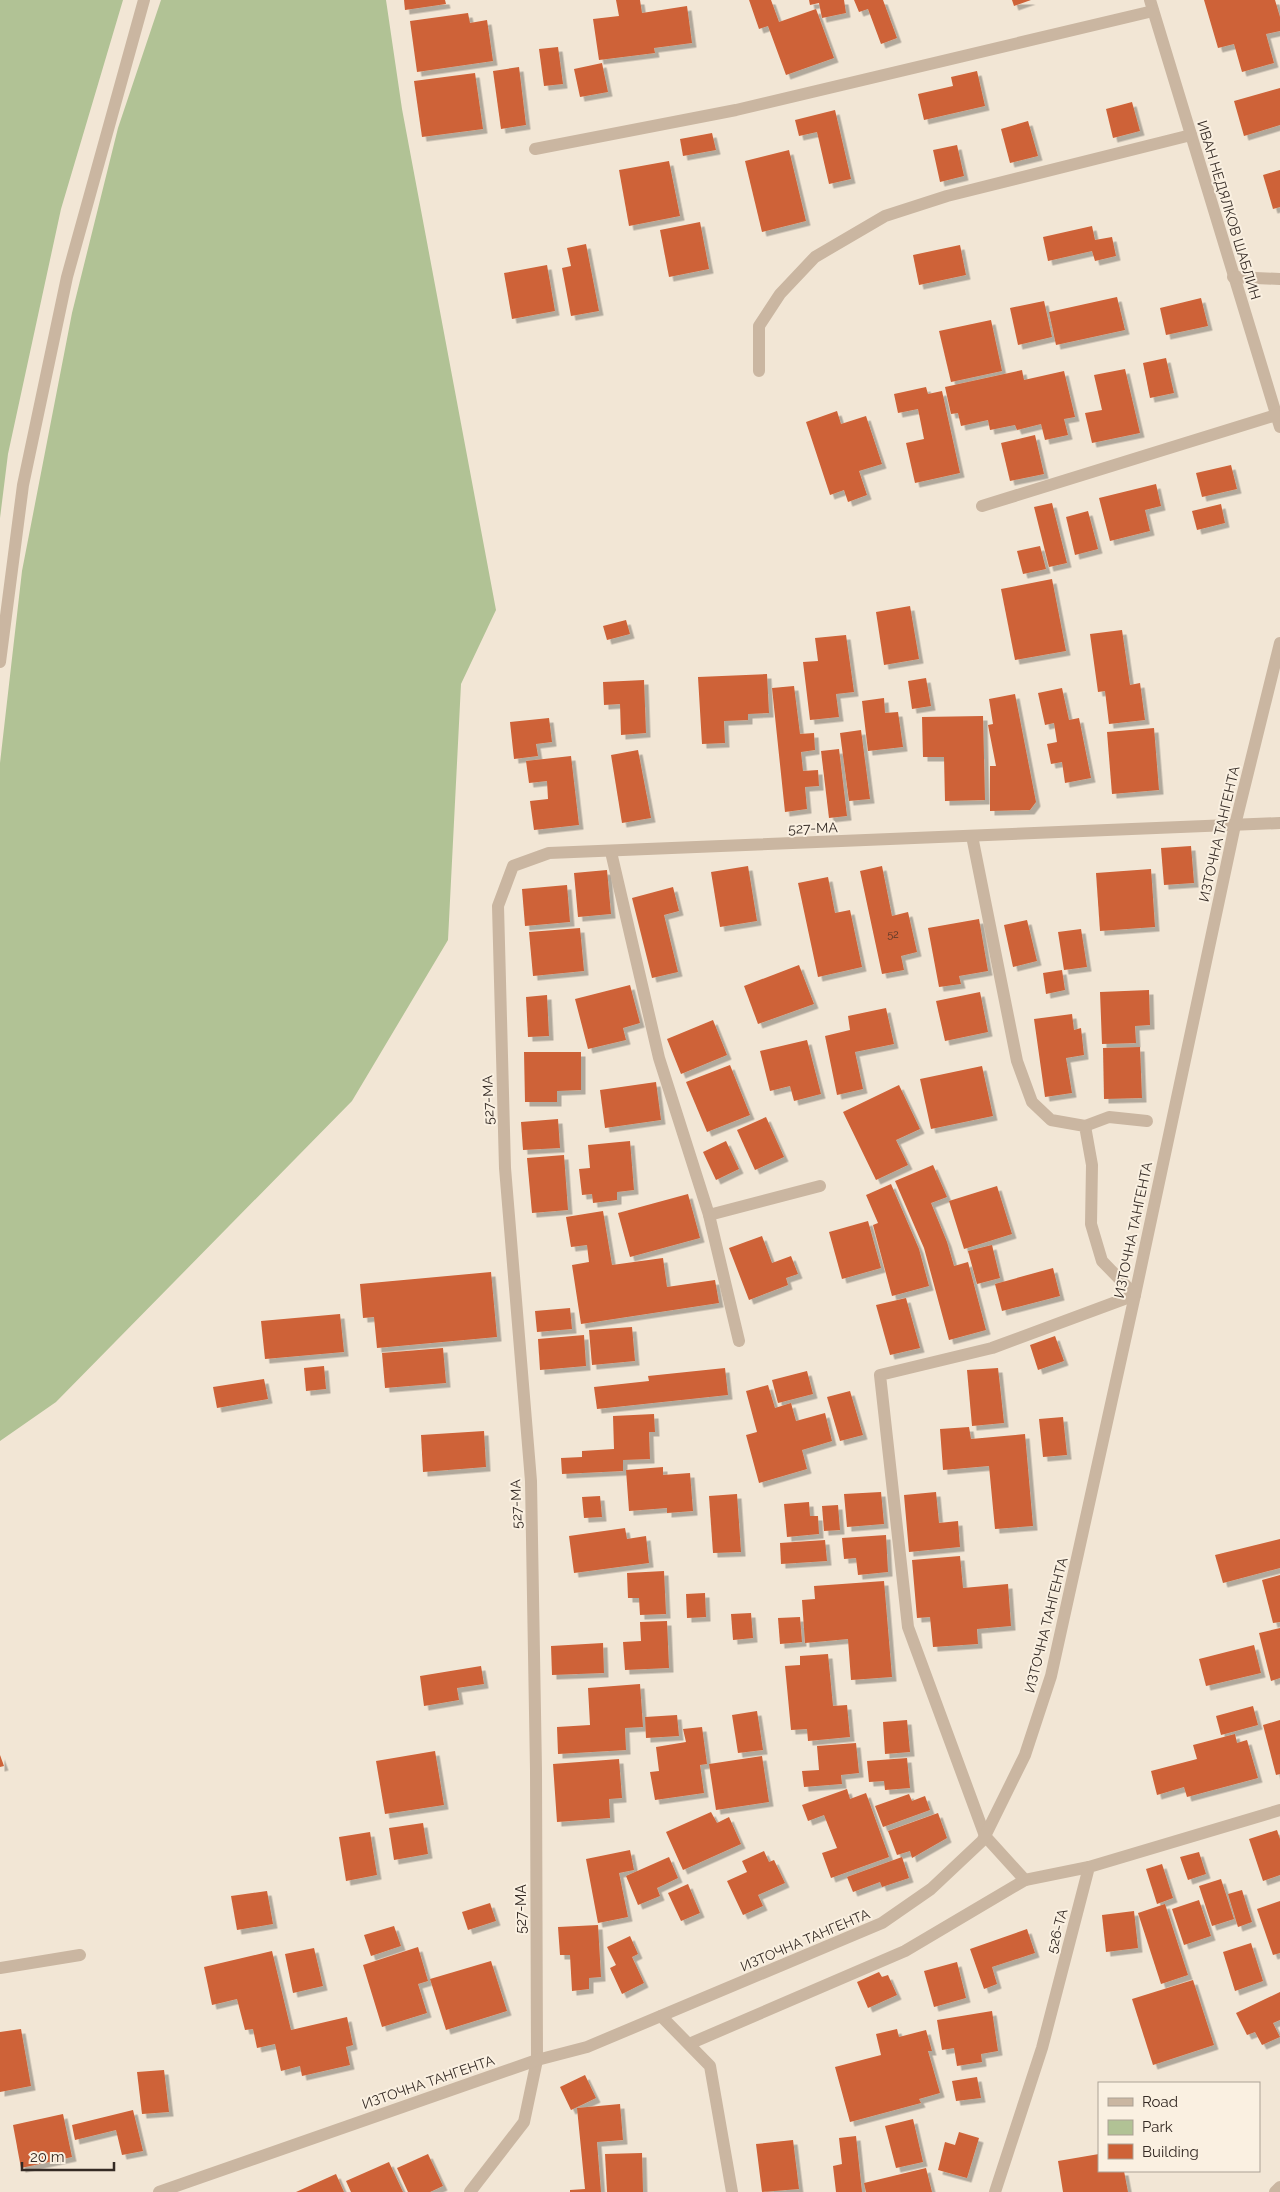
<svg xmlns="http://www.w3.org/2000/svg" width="1280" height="2192" font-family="Raleway,sans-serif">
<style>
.green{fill:#b1c295}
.building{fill:#ce6237;filter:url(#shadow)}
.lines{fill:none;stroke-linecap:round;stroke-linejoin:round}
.service{stroke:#cab6a1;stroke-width:12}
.minor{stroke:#cab6a1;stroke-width:12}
.tertiary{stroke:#cab6a1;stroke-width:12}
.labels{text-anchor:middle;stroke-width:4;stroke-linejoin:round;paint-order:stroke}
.number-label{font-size:11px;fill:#5a3829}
.street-label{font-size:14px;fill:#342a24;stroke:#faf0e1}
</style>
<defs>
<filter id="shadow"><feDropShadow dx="4.5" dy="4.5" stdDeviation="0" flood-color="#0004"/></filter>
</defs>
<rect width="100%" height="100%" fill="#f2e6d5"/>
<g class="green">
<path d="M0 0H123L61 209 8 454 0 518Z"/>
<path d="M161 0H386L402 109 496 610 461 684 448 940 352 1101 56 1402 0 1441V763L22 571 72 313 118 128Z"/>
</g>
<g class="building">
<path d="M404 0H445L446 4 405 10Z"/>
<path d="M616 0H640L642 13 687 6 692 43 654 48 655 53 599 60 593 19 619 16Z"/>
<path d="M749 0H771L779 22 816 9 834 58 786 75 768 26 759 29Z"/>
<path d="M809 0H844L846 13 822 18 819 3 810 5Z"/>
<path d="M854 0H883L897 38 881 44 868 9 859 12Z"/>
<path d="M1012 0H1031L1014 6Z"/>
<path d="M1204 0H1275L1280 17V31L1266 34 1274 63 1242 72 1234 44 1218 48Z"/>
<path d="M468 13 470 23 487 20 493 61 417 72 410 21Z"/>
<path d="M558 47 563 84 544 86 539 49Z"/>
<path d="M602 63 608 92 580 97 574 69Z"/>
<path d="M519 67 526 125 501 129 493 71Z"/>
<path d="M977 71 985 106 924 120 918 94 953 86 951 77Z"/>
<path d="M475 73 483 129 422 137 414 81Z"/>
<path d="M1280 88V125L1244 136 1234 101Z"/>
<path d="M1132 102 1140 131 1113 138 1106 109Z"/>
<path d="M835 110 851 179 829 184 817 132 799 136 795 120Z"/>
<path d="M1028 121 1038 156 1010 163 1001 129Z"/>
<path d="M712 133 716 150 683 156 680 139Z"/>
<path d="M957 145 964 176 940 182 933 150Z"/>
<path d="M789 150 806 221 762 232 745 161Z"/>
<path d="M669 161 680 216 629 226 619 170Z"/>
<path d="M1280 170V207L1273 209 1263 175Z"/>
<path d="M700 222 709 269 669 277 660 230Z"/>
<path d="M1092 226 1095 240 1112 237 1116 256 1095 261 1092 251 1048 261 1043 237Z"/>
<path d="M586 244 599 311 571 316 562 268 571 266 567 248Z"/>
<path d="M960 245 966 275 919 285 913 255Z"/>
<path d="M547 265 555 311 512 319 504 273Z"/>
<path d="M1117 297 1125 330 1056 345 1049 312Z"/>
<path d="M1201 298 1208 326 1166 335 1160 308Z"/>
<path d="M1044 301 1052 337 1018 345 1010 308Z"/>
<path d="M991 320 1002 371 951 382 939 331Z"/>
<path d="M1166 358 1174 393 1150 398 1143 363Z"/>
<path d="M1125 369 1140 433 1092 443 1085 413 1102 410 1094 375Z"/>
<path d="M1022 370 1024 380 1064 371 1075 417 1064 419 1068 435 1045 440 1041 424 1017 430 1015 425 990 430 988 420 961 426 958 413 951 414 945 387Z"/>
<path d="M926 387 928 394 942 391 960 473 915 483 906 443 924 439 918 409 898 413 894 394Z"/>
<path d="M837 411 841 424 866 416 882 464 859 471 867 495 848 502 844 490 830 495 806 422Z"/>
<path d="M1035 435 1044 474 1010 481 1001 443Z"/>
<path d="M1231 465 1237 489 1202 497 1196 473Z"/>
<path d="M1156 484 1161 506 1145 510 1150 531 1110 541 1099 498Z"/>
<path d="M1052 503 1067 563 1049 567 1034 507Z"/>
<path d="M1221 504 1225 523 1197 530 1192 511Z"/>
<path d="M1088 511 1098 549 1075 555 1066 517Z"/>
<path d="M1040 546 1046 569 1023 574 1017 551Z"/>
<path d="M1052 579 1066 651 1015 660 1001 589Z"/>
<path d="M910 606 919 659 884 665 876 612Z"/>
<path d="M626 620 630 634 607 640 603 626Z"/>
<path d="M1122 630 1130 685 1140 683 1145 720 1109 724 1105 691 1098 692 1090 634Z"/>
<path d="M846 635 854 692 836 694 839 717 810 720 803 662 818 661 815 638Z"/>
<path d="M767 674 769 713 748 714V720L724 721 725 743 702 744 698 677Z"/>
<path d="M926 678 931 706 912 709 908 681Z"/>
<path d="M644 680 646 733 621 735 620 704 604 705 603 682Z"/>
<path d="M794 686 800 734 814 733 815 750 801 752 803 771 818 770 819 786 805 787 807 809 785 812 772 688Z"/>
<path d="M1062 688 1069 720 1079 718 1091 778 1065 783 1062 762 1051 764 1047 744 1057 742 1054 723 1045 725 1038 693Z"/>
<path d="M1015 694 1036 802 1030 810 990 811V766H996L988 725 993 724 989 699Z"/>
<path d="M884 698 885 713 898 712 903 747 868 751 862 701Z"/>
<path d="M983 716 985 800 945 801 944 757H923L922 717Z"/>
<path d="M549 718 552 742 536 744 538 756 514 759 510 722Z"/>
<path d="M1154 728 1159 790 1112 794 1107 732Z"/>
<path d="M861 730 870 799 849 801 840 733Z"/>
<path d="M839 749 847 816 829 818 821 751Z"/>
<path d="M638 750 651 818 622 823 611 755Z"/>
<path d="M571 756 579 825 534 830 530 801 548 799 547 781 529 783 526 761Z"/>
<path d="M1191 846 1194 883 1164 885 1161 848Z"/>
<path d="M748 866 757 921 720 927 711 872Z"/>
<path d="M882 866 892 916 908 912 917 952 901 956 904 970 882 974 860 871Z"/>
<path d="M1151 869 1155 927 1100 931 1096 873Z"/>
<path d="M607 870 611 914 578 917 574 873Z"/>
<path d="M828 877 835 913 850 910 862 967 818 977 798 883Z"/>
<path d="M567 885 570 922 525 926 522 889Z"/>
<path d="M673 887 679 911 664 915 678 972 652 978 632 898Z"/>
<path d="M979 919 988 971 959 976 961 984 939 987 928 928Z"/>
<path d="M1027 920 1037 961 1013 967 1004 925Z"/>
<path d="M580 928 584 971 533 976 529 932Z"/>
<path d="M1081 929 1087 967 1064 970 1058 932Z"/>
<path d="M799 965 814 1004 758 1024 744 986Z"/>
<path d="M1062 970 1065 990 1046 994 1043 973Z"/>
<path d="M630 985 640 1023 623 1028 626 1040 588 1049 575 999Z"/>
<path d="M1149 990 1150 1025 1135 1026 1136 1043 1102 1044 1100 992Z"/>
<path d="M980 992 988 1032 945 1041 936 1001Z"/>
<path d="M547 995 549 1036 528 1037 526 997Z"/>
<path d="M886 1008 894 1044 855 1052 863 1089 837 1095 825 1036 850 1030 848 1016Z"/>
<path d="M1072 1014 1074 1030 1081 1028 1084 1055 1066 1058 1072 1093 1045 1097 1034 1019Z"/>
<path d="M713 1020 727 1055 681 1074 667 1039Z"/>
<path d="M807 1040 821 1094 794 1101 790 1086 770 1091 760 1051Z"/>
<path d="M1140 1047 1142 1098 1104 1099 1103 1048Z"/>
<path d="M524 1052H581V1090L557 1091V1102H525Z"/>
<path d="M730 1065 750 1115 707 1132 686 1082Z"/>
<path d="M982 1066 993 1116 931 1129 920 1079Z"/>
<path d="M656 1082 661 1120 605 1128 600 1090Z"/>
<path d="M899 1085 920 1129 896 1140 908 1165 876 1180 843 1112Z"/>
<path d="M766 1117 784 1157 755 1170 737 1130Z"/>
<path d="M558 1119 560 1148 523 1150 521 1122Z"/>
<path d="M630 1141 634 1190 617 1192V1200L593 1203 592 1194 582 1195 579 1169 590 1168 588 1145Z"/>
<path d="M726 1141 739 1169 716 1180 703 1152Z"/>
<path d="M564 1155 568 1210 532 1213 527 1158Z"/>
<path d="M933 1165 947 1197 931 1203 947 1242 954 1266 968 1262 986 1330 949 1340 924 1248 895 1181Z"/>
<path d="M891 1184 919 1249 929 1286 892 1296 873 1225 878 1223 866 1195Z"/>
<path d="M997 1186 1012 1234 964 1249 949 1201Z"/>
<path d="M688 1194 700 1238 630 1257 618 1213Z"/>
<path d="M603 1211 612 1265 663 1258 667 1287 715 1280 719 1303 581 1324 572 1265 589 1262 587 1245 571 1247 566 1217Z"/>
<path d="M868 1221 881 1268 842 1279 829 1232Z"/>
<path d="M762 1236 772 1263 791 1256 798 1274 786 1278 788 1285 749 1300 729 1248Z"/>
<path d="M992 1245 1000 1278 977 1284 968 1251Z"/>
<path d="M1053 1268 1060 1296 1002 1311 995 1284Z"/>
<path d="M491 1272 497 1337 377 1348 374 1317 363 1318 360 1284Z"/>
<path d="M906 1298 920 1348 890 1355 876 1305Z"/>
<path d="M570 1308 572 1329 537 1332 535 1311Z"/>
<path d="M340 1314 344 1352 265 1359 261 1321Z"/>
<path d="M632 1327 635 1361 592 1365 589 1330Z"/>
<path d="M584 1335 586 1366 540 1370 538 1339Z"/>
<path d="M1055 1336 1064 1361 1038 1370 1030 1345Z"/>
<path d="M443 1348 446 1383 385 1388 382 1353Z"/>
<path d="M324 1366 326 1389 306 1391 304 1368Z"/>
<path d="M725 1368 728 1395 597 1409 594 1387 649 1381 648 1376Z"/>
<path d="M998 1368 1004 1423 972 1426 967 1370Z"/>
<path d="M807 1371 813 1394 778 1403 772 1380Z"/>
<path d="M264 1379 268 1399 217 1408 213 1387Z"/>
<path d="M768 1385 775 1408 791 1403 796 1421 825 1413 832 1441 802 1450 807 1469 759 1483 746 1435 757 1432 746 1391Z"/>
<path d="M850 1391 863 1435 840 1441 827 1397Z"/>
<path d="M654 1414 655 1432H649L650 1459 623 1460V1471L562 1474 561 1458 582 1457V1451L614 1449 613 1416Z"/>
<path d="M1063 1417 1067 1455 1043 1457 1039 1419Z"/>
<path d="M969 1427 971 1439 1025 1434 1033 1526 995 1529 989 1466 943 1470 940 1429Z"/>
<path d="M484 1431 486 1467 423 1472 421 1435Z"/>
<path d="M663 1467V1475L690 1473 693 1511 667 1513V1508L629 1511 626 1470Z"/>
<path d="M881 1492 884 1524 847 1527 844 1494Z"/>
<path d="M936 1492 939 1523 958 1521 960 1547 909 1552 904 1495Z"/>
<path d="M737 1494 741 1552 713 1553 709 1496Z"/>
<path d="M600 1496 602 1517 584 1518 582 1497Z"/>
<path d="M809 1502 810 1516H818L819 1534 787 1537 784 1504Z"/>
<path d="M838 1505 840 1530 824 1531 822 1506Z"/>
<path d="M625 1528 627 1539 646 1536 649 1563 574 1573 569 1536Z"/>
<path d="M886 1535 888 1572 858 1575 856 1558 844 1559 842 1538Z"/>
<path d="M1280 1539V1568L1223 1583 1215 1555Z"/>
<path d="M825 1540 827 1561 781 1564 780 1543Z"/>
<path d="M960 1556 963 1588 1008 1584 1011 1626 977 1629 978 1644 933 1647 930 1617 917 1618 912 1560Z"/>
<path d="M664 1571 666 1614 640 1615 639 1598H628L627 1573Z"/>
<path d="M1280 1575V1622L1273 1623 1262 1580Z"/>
<path d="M884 1581 892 1677 851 1680 848 1639 805 1643 802 1600 815 1599 814 1586Z"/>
<path d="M705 1593 706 1617 687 1618 686 1594Z"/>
<path d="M751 1613 753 1638 733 1640 731 1614Z"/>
<path d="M800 1617 802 1642 780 1644 778 1618Z"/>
<path d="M667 1621 669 1668 625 1670 623 1642 641 1641 640 1622Z"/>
<path d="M1280 1628V1678L1271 1681 1259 1633Z"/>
<path d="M603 1643 604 1673 552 1675 551 1646Z"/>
<path d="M1254 1645 1261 1673 1206 1686 1199 1659Z"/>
<path d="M828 1654 833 1706 847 1705 850 1737 808 1741 807 1729 791 1730 785 1666 800 1665V1656Z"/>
<path d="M481 1666 484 1684 457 1688 459 1700 424 1706 420 1676Z"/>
<path d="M640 1684 643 1727 625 1728 626 1750 558 1754 557 1727 590 1725 588 1688Z"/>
<path d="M1253 1706 1258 1725 1221 1735 1216 1716Z"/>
<path d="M757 1711 763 1750 738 1753 732 1715Z"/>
<path d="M677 1715 679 1736 646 1738 645 1717Z"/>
<path d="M907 1720 910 1752 885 1754 883 1722Z"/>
<path d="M1280 1720V1774L1276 1775 1263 1725Z"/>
<path d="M702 1727 707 1764 700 1765 704 1793 655 1800 650 1772 659 1771 656 1747 686 1742 683 1729Z"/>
<path d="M1235 1734 1237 1743 1247 1740 1258 1778 1187 1797 1184 1787 1157 1795 1151 1771 1197 1759 1193 1745Z"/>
<path d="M856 1743 859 1773 841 1775 842 1784 804 1787 802 1771 819 1770 817 1746Z"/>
<path d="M435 1751 444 1805 385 1814 376 1761Z"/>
<path d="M0 1755 4 1766 0 1767Z"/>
<path d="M762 1756 769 1802 716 1810 709 1764Z"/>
<path d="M907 1758 910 1788 885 1790 884 1781 869 1782 867 1761Z"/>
<path d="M619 1759 622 1798 609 1799 610 1818 557 1822 553 1764Z"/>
<path d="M847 1789 850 1799 866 1793 889 1857 831 1878 822 1853 837 1848 824 1815 808 1821 802 1805Z"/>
<path d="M909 1794 912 1801 925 1796 930 1810 883 1827 875 1806Z"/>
<path d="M711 1812 717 1823 729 1817 741 1844 683 1870 666 1832Z"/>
<path d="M938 1813 947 1838 912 1858 910 1851 897 1855 888 1831Z"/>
<path d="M423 1823 428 1854 394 1860 389 1828Z"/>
<path d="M1277 1830 1280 1839V1875L1263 1881 1249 1839Z"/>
<path d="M370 1832 377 1875 346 1881 339 1837Z"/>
<path d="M630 1850 634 1870 619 1873 628 1917 598 1923 586 1859Z"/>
<path d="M764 1851 769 1862 774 1860 785 1883 758 1895 763 1906 743 1915 727 1881 747 1872 742 1861Z"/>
<path d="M1199 1852 1206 1874 1188 1880 1180 1857Z"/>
<path d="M669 1857 678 1878 657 1888 660 1896 638 1905 626 1876Z"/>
<path d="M902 1857 909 1878 882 1887 880 1882 853 1892 847 1877Z"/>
<path d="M1162 1864 1173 1898 1157 1904 1146 1869Z"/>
<path d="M1221 1879 1234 1919 1212 1926 1199 1886Z"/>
<path d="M688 1884 700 1913 681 1921 668 1893Z"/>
<path d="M1242 1890 1252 1922 1238 1927 1228 1894Z"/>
<path d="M267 1891 273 1924 237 1930 231 1896Z"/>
<path d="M1199 1900 1211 1936 1184 1945 1172 1909Z"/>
<path d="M1280 1901V1953L1273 1955 1257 1909Z"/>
<path d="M490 1903 496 1921 468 1930 462 1912Z"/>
<path d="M1165 1904 1188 1975 1161 1984 1138 1913Z"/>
<path d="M1134 1911 1138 1948 1106 1952 1102 1915Z"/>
<path d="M598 1925 601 1977 589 1978V1989L572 1991 570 1955H560L558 1927Z"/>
<path d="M394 1926 401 1946 371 1956 364 1935Z"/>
<path d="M1027 1929 1035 1953 992 1967 997 1984 984 1989 970 1949Z"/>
<path d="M630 1936 638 1954 632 1957 644 1983 622 1994 610 1968 616 1965 607 1947Z"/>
<path d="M1251 1943 1263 1981 1235 1991 1223 1952Z"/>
<path d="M418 1947 428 1981 418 1984 427 2013 382 2027 363 1965Z"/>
<path d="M314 1948 323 1986 293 1993 285 1954Z"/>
<path d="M272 1951 291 2030 347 2017 353 2045 346 2047 350 2065 302 2076 300 2066 281 2071 275 2044 257 2048 253 2029 245 2030 237 1999 212 2005 204 1967Z"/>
<path d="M491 1961 507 2011 446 2030 430 1979Z"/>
<path d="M957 1962 966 1998 934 2007 924 1971Z"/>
<path d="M879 1972 882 1977 888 1975 897 1995 868 2008 857 1982Z"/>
<path d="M1193 1980 1214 2045 1153 2065 1132 1999Z"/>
<path d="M1280 1992V2020L1273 2023 1280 2037 1262 2045 1255 2032 1247 2035 1236 2013Z"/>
<path d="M992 2011 998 2051 981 2054 982 2062 957 2066 954 2048 942 2050 937 2020Z"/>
<path d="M21 2029 31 2086 0 2092V2032Z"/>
<path d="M897 2029 899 2037 926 2030 932 2051H928L940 2093 919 2099 921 2103 850 2122 835 2067 881 2055 876 2034Z"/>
<path d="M164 2070 169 2112 142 2114 137 2072Z"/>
<path d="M585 2075 596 2098 571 2110 560 2087Z"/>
<path d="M977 2077 981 2098 956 2101 952 2081Z"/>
<path d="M620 2104 623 2140 597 2142 601 2192H570V2190L585 2189 577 2108Z"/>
<path d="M133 2110 143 2151 122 2155 116 2130 75 2140 72 2125Z"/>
<path d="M63 2114 72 2157 21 2168 13 2125Z"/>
<path d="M913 2119 923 2162 896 2168 885 2126Z"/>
<path d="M959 2132 979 2138 967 2178 938 2170 945 2142 955 2145Z"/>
<path d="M856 2136 862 2192H836L833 2166 842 2164 839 2138Z"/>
<path d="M793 2140 799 2189 762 2192 756 2144Z"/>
<path d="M642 2153 643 2192H607L605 2154Z"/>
<path d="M428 2154 443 2186 430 2192H408L397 2168Z"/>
<path d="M1099 2154V2171H1124L1128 2192H1063L1058 2161Z"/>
<path d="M389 2162 403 2192H351L346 2181Z"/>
<path d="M926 2168 932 2192H866L864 2183Z"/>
<path d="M336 2174 344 2192H296Z"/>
</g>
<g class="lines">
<g class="service">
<path d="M0 662 23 485 67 277 144 0"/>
<path d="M1085 1126 1109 1117 1147 1121"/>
<path d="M1025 1880 1089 1867"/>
<path d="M0 1968 80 1955"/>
<path d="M689 2044 905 1951 1025 1880 985 1836 908 1627 880 1375 992 1348 1135 1295 1102 1261 1091 1224 1092 1165 1085 1126 1051 1120 1032 1102 1017 1061 972 836"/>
</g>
<g class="minor">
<path d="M1150 0 1280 427"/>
<path d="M535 149 736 110 1153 11"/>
<path d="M1233 277 1280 279"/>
<path d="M759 371V326L780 294 815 257 885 216 947 196 1191 135"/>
<path d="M982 506 1276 415"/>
<path d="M611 852 659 1058 709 1215 739 1341"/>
<path d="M709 1215 820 1186"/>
<path d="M661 2016 710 2066 732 2192"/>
<path d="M470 2192 524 2122 537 2060 536 1770 531 1481 505 1168 498 906 513 866 549 853 1280 823"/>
<path d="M995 2192 1042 2048 1089 1867 1280 1810"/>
<path d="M1275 2192 1280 2187"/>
</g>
<path class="tertiary" d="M159 2192 537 2060 587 2047 882 1923 931 1889 982 1841 985 1836 1025 1755 1051 1676 1135 1295 1235 825 1280 643"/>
</g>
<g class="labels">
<g class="number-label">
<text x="893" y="938">52</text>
</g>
<g class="street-label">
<text transform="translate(1229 210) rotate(73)" y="5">ИВАН НЕДЯЛКОВ ШАБЛИН</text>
<text transform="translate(813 828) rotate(-2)" y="5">527-МА</text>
<text transform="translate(1219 834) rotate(-77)" y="5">ИЗТОЧНА ТАНГЕНТА</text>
<text transform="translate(488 1100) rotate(-92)" y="5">527-МА</text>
<text transform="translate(1133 1230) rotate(-78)" y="5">ИЗТОЧНА ТАНГЕНТА</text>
<text transform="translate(516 1504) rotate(-92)" y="5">527-МА</text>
<text transform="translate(1046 1625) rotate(-76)" y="5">ИЗТОЧНА ТАНГЕНТА</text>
<text transform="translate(521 1909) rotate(-90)" y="5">527-МА</text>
<text transform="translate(1057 1931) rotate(-75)" y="5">526-ТА</text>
<text transform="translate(805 1940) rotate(-23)" y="5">ИЗТОЧНА ТАНГЕНТА</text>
<text transform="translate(428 2082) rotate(-19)" y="5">ИЗТОЧНА ТАНГЕНТА</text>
</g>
</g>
<rect x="1098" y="2082" width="162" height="90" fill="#faf0e1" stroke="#aba195"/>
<rect x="1108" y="2098" width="25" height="8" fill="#cab6a1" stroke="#aba195"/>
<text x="1142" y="2107" font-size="15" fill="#342a24">Road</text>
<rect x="1108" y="2120" width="25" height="15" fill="#b1c295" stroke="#aba195"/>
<text x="1142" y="2132" font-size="15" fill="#342a24">Park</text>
<rect x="1108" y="2144" width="25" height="15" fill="#ce6237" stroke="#aba195"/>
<text x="1142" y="2157" font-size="15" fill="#342a24">Building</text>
<path d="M22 2162v8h92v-8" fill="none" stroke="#342a24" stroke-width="2.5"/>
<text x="30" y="2162" font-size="15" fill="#342a24" stroke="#faf0e1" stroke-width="4" paint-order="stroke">20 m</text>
</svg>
